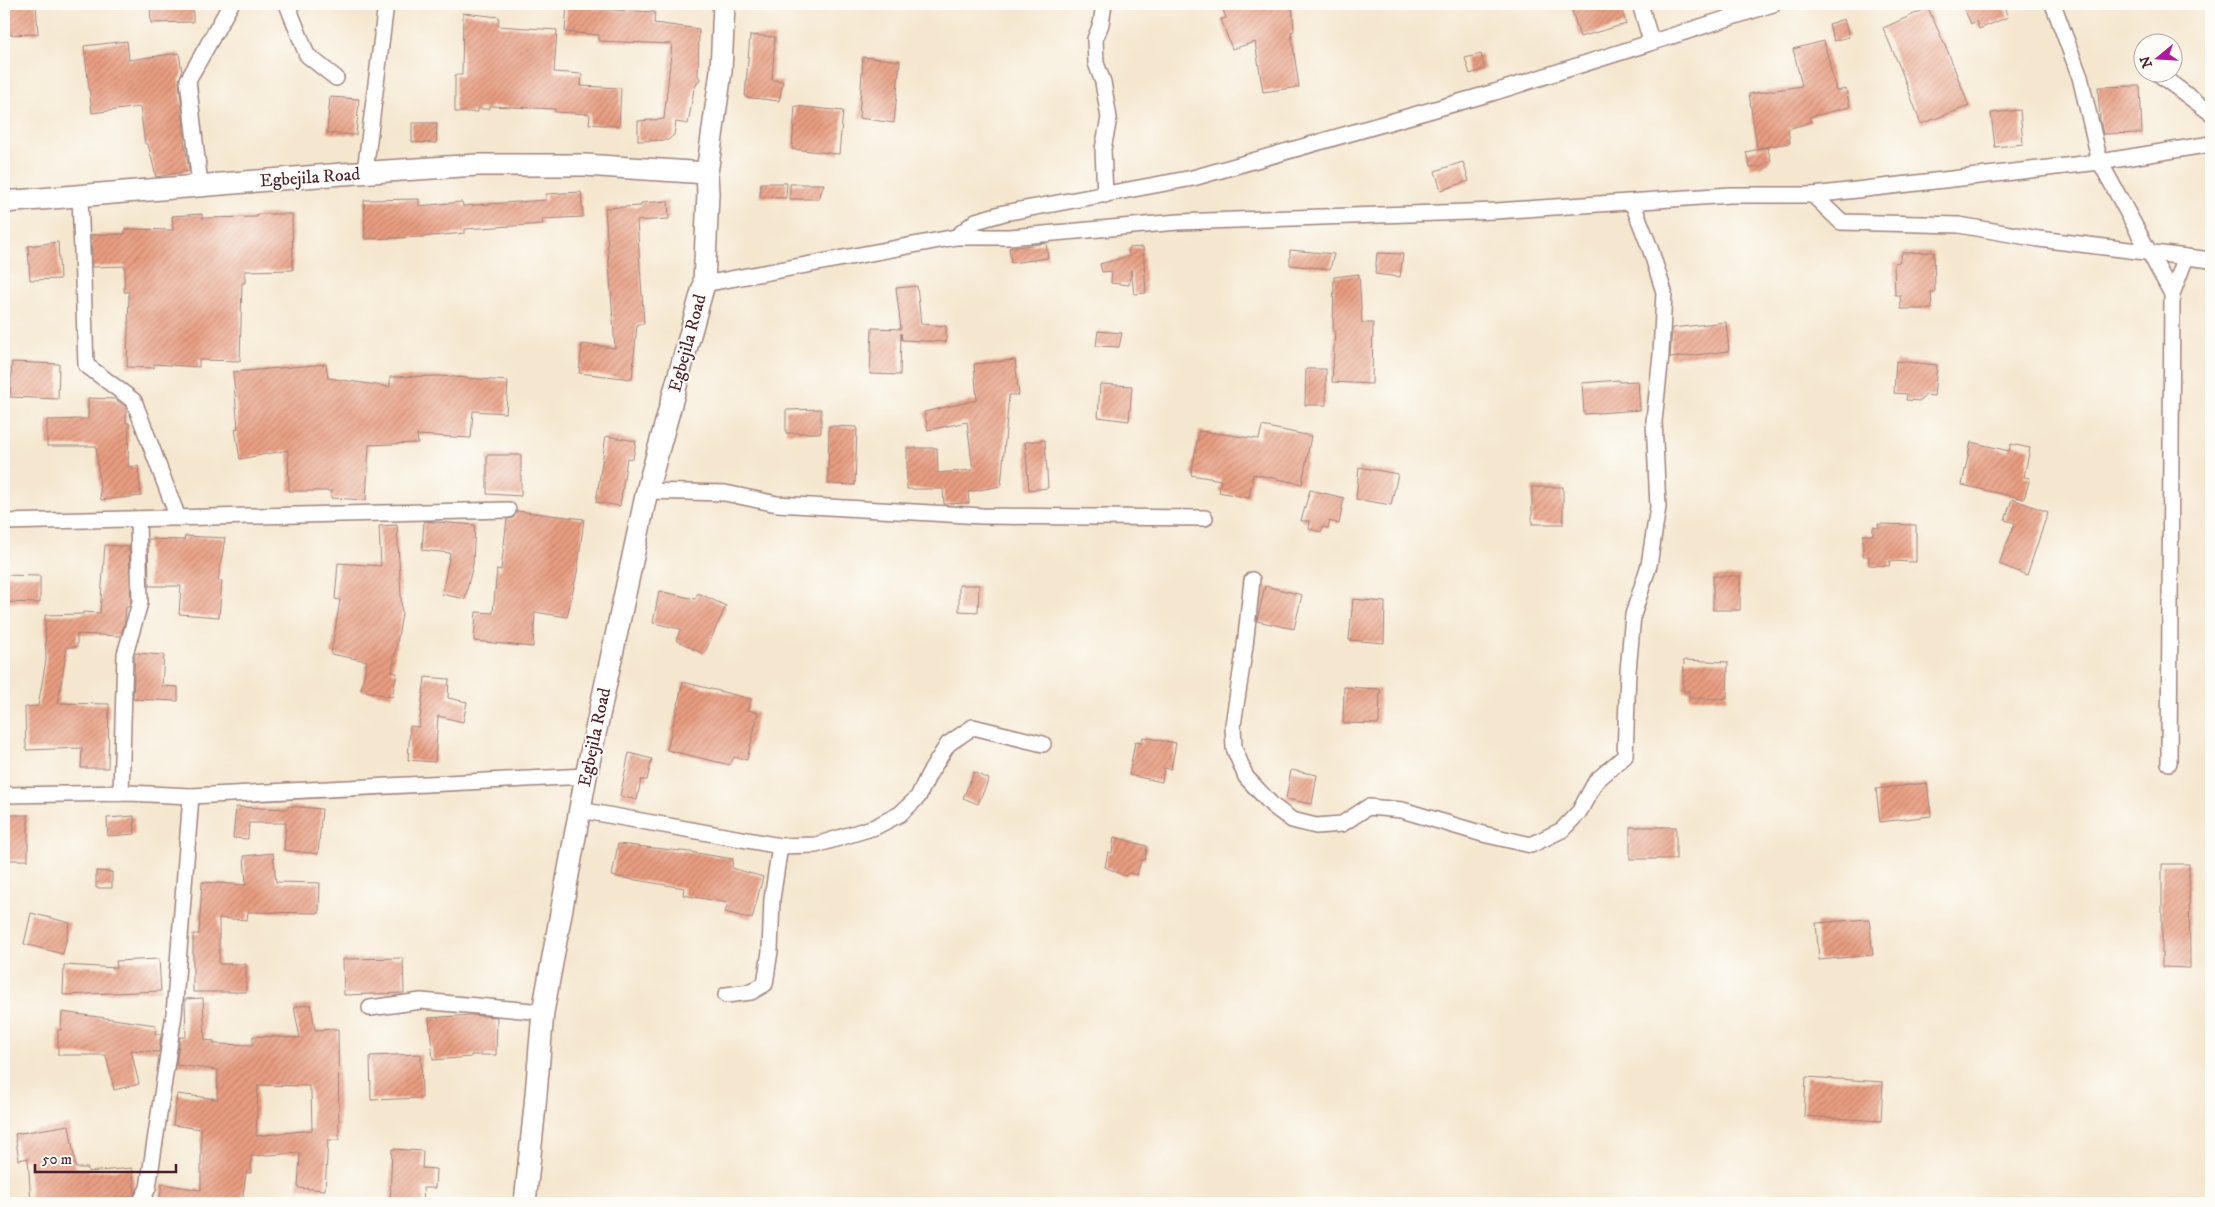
<svg xmlns="http://www.w3.org/2000/svg" width="2215" height="1207" font-family="'IM FELL DW Pica',serif">
<style>
.building{fill:url(#building-hatch);fill-rule:evenodd}
.lines{fill:none;stroke-linecap:round;stroke-linejoin:round}
.street-casing{stroke:#a0837d;stroke-width:18}
.secondary-casing{stroke:#a0837d;stroke-width:24}
.street{stroke:#fff;stroke-width:15}
.secondary{stroke:#fff;stroke-width:21}
.labels{text-anchor:middle;stroke-width:4;stroke-linejoin:round;paint-order:stroke}
.street-label{font-size:18px;fill:#4a1f2b;stroke:#fdfcf7}
</style>
<defs>
<pattern id="building-hatch" width="6" height="6" patternUnits="userSpaceOnUse" patternTransform="scale(1.25)"><rect width="6" height="6" fill="#e99e81"/><path d="M-1 1l2-2M0 6l6-6M5 7l2-2" fill="none" stroke="#bf806a"/></pattern>
</defs>
<rect width="100%" height="100%" fill="#fdfcf7"/>
<filter id="ink" filterUnits="userSpaceOnUse"><feTurbulence type="fractalNoise" baseFrequency=".02" numOctaves="2"/><feDisplacementMap in="SourceGraphic" scale="10" xChannelSelector="R" yChannelSelector="G"/><feConvolveMatrix kernelMatrix="1 2 1 2 8 2 1 2 1" color-interpolation-filters="sRGB"/></filter>
<filter id="wash" filterUnits="userSpaceOnUse"><feTurbulence type="fractalNoise" baseFrequency=".0096" numOctaves="4" result="noise"/><feDisplacementMap in="SourceGraphic" scale="20" xChannelSelector="R" yChannelSelector="G"/><feGaussianBlur stdDeviation="1.12" result="paint"/><feColorMatrix in="noise" values="0 0 0 0 0 0 0 0 0 0 0 0 0 0 0 0 0 1.4 0 .05"/><feComposite in="paint" operator="in"/></filter>
<g filter="url(#wash)">
<rect width="100%" height="100%" fill="#f5e7cf"/>
<g id="blocks">
<g class="building">
<path d="M4 4H36L38 34 4 35Z"/>
<path d="M150 4H193V22L151 23Z"/>
<path d="M567 4 593 5 592 9 655 12 654 23 699 29 698 75 700 79 694 89 688 124 676 122 674 135 668 140 638 141V121L664 119 672 44 599 41V35L565 32Z"/>
<path d="M1221 4H1292L1294 31 1291 32 1299 87 1263 92 1255 42 1232 49 1221 19 1226 18Z"/>
<path d="M1570 4H1620L1626 24 1580 37Z"/>
<path d="M1962 4H2003L2008 17 1979 29 1976 21 1971 24Z"/>
<path d="M1928 8 1948 52 1969 106 1921 124 1901 70 1883 28Z"/>
<path d="M463 13 499 17 498 26 557 30 554 72 582 74 581 86 621 88 619 126 589 124 590 114 555 112V109L490 106V109H478V112H455V75H462Z"/>
<path d="M1844 19 1849 37 1834 41 1829 24Z"/>
<path d="M750 35 775 37 772 80 783 81 779 101 745 97Z"/>
<path d="M127 41 129 60 179 53 182 72 179 81 185 139H184L189 171 156 177 148 144H145L140 107 92 113 84 46Z"/>
<path d="M1824 41 1836 91 1846 89 1850 107 1809 117 1811 122 1788 129 1790 143 1757 148 1749 94 1802 86 1793 49Z"/>
<path d="M1481 54 1485 69 1470 74 1465 58Z"/>
<path d="M863 57 900 61 894 123 859 118Z"/>
<path d="M2140 86 2142 133 2103 134 2100 120 2098 87Z"/>
<path d="M330 97 359 99 356 135 327 133Z"/>
<path d="M795 106 843 111 839 154 792 149Z"/>
<path d="M2020 110 2023 144 1995 147 1991 113Z"/>
<path d="M412 123H437L436 143 412 142Z"/>
<path d="M1767 147 1771 160 1760 168 1758 166 1750 168 1746 152Z"/>
<path d="M1463 162 1469 181 1441 190 1435 171Z"/>
<path d="M761 183H787L786 198 760 197Z"/>
<path d="M790 184H824L819 199H790Z"/>
<path d="M581 192 583 217 542 219 543 224 465 229V233L420 237 365 239 364 200 419 199V206L462 202 463 206 546 200V194Z"/>
<path d="M668 201 669 219 637 221 644 324H637L632 379 579 373 582 344 615 348 605 208 641 206V203Z"/>
<path d="M202 214V218L257 217V214H292L293 270 245 271V283H242L240 361 199 360V367L154 364V368L127 367 129 292H124L125 266 92 267 91 235 125 234V229L173 230 172 216Z"/>
<path d="M58 242 60 279 30 280 28 246Z"/>
<path d="M1046 243 1048 258 1011 263 1009 248Z"/>
<path d="M1143 247 1146 293 1134 294 1131 270 1129 285 1111 283 1112 271 1102 272 1100 264 1129 256 1128 248Z"/>
<path d="M1290 250 1334 254 1330 269 1290 265Z"/>
<path d="M1934 252 1935 292H1931L1932 309H1901L1900 295H1895L1894 263 1899 262 1902 253Z"/>
<path d="M1377 253 1403 254 1400 277 1375 274Z"/>
<path d="M1359 274 1362 323H1373L1372 384 1332 382 1335 331H1333L1334 277Z"/>
<path d="M917 286 921 324 946 326V342L902 340 901 333 900 375 870 374 872 328 901 329 896 288Z"/>
<path d="M1726 322 1729 351 1670 358 1672 328Z"/>
<path d="M1098 331 1122 333 1119 347 1096 346Z"/>
<path d="M1015 360 1019 395H1009L1001 486 968 492 969 503 944 504 943 489H907V448H937L938 473 973 470 967 422 928 430 924 412 977 400 974 364Z"/>
<path d="M1896 361 1937 365 1934 396 1925 395 1921 401 1906 400 1907 394 1894 393Z"/>
<path d="M12 362 59 364 58 399 10 397Z"/>
<path d="M326 364 328 378 390 387V377L440 376 508 381 506 413 473 411 471 438 417 435 418 443 369 445 366 500 331 498 332 491H289L288 450 240 459 235 429 238 428 233 372Z"/>
<path d="M1306 369H1326V405H1305Z"/>
<path d="M1619 380V382L1638 381 1640 410 1584 414 1582 383Z"/>
<path d="M1100 384 1132 386 1129 421 1098 417Z"/>
<path d="M88 398 115 399 126 407V423H129L128 467 138 466 141 496 101 500 96 446H47V420L88 419Z"/>
<path d="M821 409V433H786V410Z"/>
<path d="M829 426 857 427 855 485 828 484Z"/>
<path d="M1262 426 1311 436 1302 484 1253 474 1249 498 1219 492 1221 480 1191 475 1199 431 1259 439Z"/>
<path d="M606 436 636 441 633 459 627 458 620 506 596 502Z"/>
<path d="M1045 440 1048 488 1029 490 1025 442Z"/>
<path d="M1971 442 2009 451 2011 444 2030 448 2024 477 2030 478 2024 499 1962 485Z"/>
<path d="M487 455H521V496L487 494Z"/>
<path d="M1359 467 1398 474 1391 505 1356 499Z"/>
<rect x="1532" y="487" width="31" height="37"/>
<path d="M1310 490 1344 498 1339 524 1330 521 1328 528 1323 527 1321 532 1309 529 1310 521H1301Z"/>
<path d="M2012 499 2048 512 2027 575 1999 564 2015 523 2005 520Z"/>
<path d="M517 511 584 519 577 573 567 617 535 612 533 647 474 641 476 612 493 613 497 569 501 570 507 519 513 518Z"/>
<path d="M424 521 475 525 473 564 465 599 442 594 450 553 422 550Z"/>
<path d="M1878 524 1916 525V562L1890 561 1889 566 1869 565V556H1863V535H1873V527L1879 528Z"/>
<path d="M397 525 402 614 392 672 397 673 392 697 361 690 367 661 331 654 340 600 335 599 338 563 381 566 379 526Z"/>
<path d="M185 536 225 538 218 581H222L219 617 179 614 181 586H149L148 539 184 540Z"/>
<path d="M105 545 129 547 131 602 129 607H126L125 619 121 636 77 634V647H67L58 703 109 704 108 768H81L82 748 26 750 25 707 38 706 46 660 45 615 83 614V612L100 613Z"/>
<path d="M4 575 40 576V603L4 602Z"/>
<rect x="1713" y="576" width="27" height="34"/>
<path d="M959 585H979L978 612 959 611Z"/>
<path d="M1265 586 1302 595 1294 629 1257 621Z"/>
<path d="M659 591 695 599 698 593 726 606 704 654 676 640 681 629 653 623Z"/>
<path d="M1353 599 1385 602 1384 643 1349 640Z"/>
<path d="M135 653 164 655 162 686 178 687V701L133 699Z"/>
<path d="M1684 660 1728 662 1727 699 1689 698V691H1683Z"/>
<path d="M425 677 449 679 448 698 467 702 463 722 438 716 435 762 408 760 410 726 419 727Z"/>
<path d="M683 682 751 699 748 710 758 713 747 760 734 757 730 765 667 750Z"/>
<path d="M1344 687 1380 689 1379 724 1343 723Z"/>
<path d="M1143 737 1176 743 1171 769 1164 768 1162 782 1129 775 1135 742 1142 743Z"/>
<path d="M629 753 652 759 647 780H641L637 800 620 796Z"/>
<path d="M1291 770 1317 775 1312 804 1286 799Z"/>
<path d="M974 772 989 779 978 804 963 798Z"/>
<path d="M1927 783 1931 816 1880 822 1876 789Z"/>
<path d="M288 806 322 809 318 854 284 850 286 823H249L248 839 233 838 236 807 288 809Z"/>
<rect x="4" y="815" width="24" height="45"/>
<path d="M134 816 135 834 108 836 107 818Z"/>
<rect x="1630" y="827" width="46" height="32"/>
<path d="M1114 837 1147 846 1145 859 1141 860 1137 875 1129 873 1125 876 1105 867 1108 852 1112 853Z"/>
<path d="M618 844 690 852 733 859 732 868 763 877 752 919 725 912 728 903 683 895 684 888 612 876Z"/>
<path d="M273 853 276 882 320 883 319 913 248 912 247 920 219 918V964H246V992H193V934H199L202 882 246 885 244 856Z"/>
<path d="M2162 864H2189L2190 968 2162 967Z"/>
<path d="M96 871 112 872V888H96Z"/>
<path d="M31 913 70 923 63 954 24 944Z"/>
<path d="M1869 919 1873 955 1819 960 1816 923Z"/>
<path d="M403 958 404 993 344 995 343 959Z"/>
<path d="M159 959 161 991 63 995 64 965 117 968 116 961Z"/>
<path d="M203 998 205 1040 214 1041V1044L253 1045V1036L300 1038 294 1007 311 1004 315 1030 338 1029 339 1140H328L325 1190 298 1188 300 1153 251 1156V1173H246L242 1203 159 1202 162 1184 201 1190V1129L173 1125 177 1094 217 1099 218 1070 176 1065 180 1037H186L185 999ZM258 1085 309 1086V1090H311L312 1130 256 1136Z"/>
<path d="M62 1012 156 1025 155 1034H161L159 1052 131 1050 139 1084 114 1090 106 1055H58V1030H61Z"/>
<path d="M470 1015 497 1017 496 1055H471V1057L433 1060 429 1018Z"/>
<path d="M421 1054 422 1098 371 1100 370 1056Z"/>
<path d="M1806 1077 1883 1082 1881 1121 1804 1116Z"/>
<path d="M69 1125 76 1168H88V1172L132 1168 135 1193 132 1197 88 1201V1203H31L28 1158 19 1160 15 1134Z"/>
<path d="M392 1149 423 1151 422 1168 436 1169 435 1188H423L424 1203 390 1201Z"/>
</g>
</g>
</g>
<g filter="url(#ink)">
<use href="#blocks" fill-opacity="0" stroke="#a0837d" stroke-width="1"/>
<g class="lines">
<defs>
<g id="street">
<path d="M287 4 307 55 336 78"/>
<path d="M1104 4 1101 24 1095 39 1096 63 1103 82 1109 118 1103 149 1105 195"/>
<path d="M1640 4 1651 41"/>
<path d="M2053 4 2080 77 2100 162 2172 294"/>
<path d="M2156 72 2211 113"/>
<path d="M365 172 386 4"/>
<path d="M200 185 188 80 231 4"/>
<path d="M80 195 86 365 134 401 178 518"/>
<path d="M1813 195 2100 162 2211 144"/>
<path d="M956 237H1009L1178 222 1496 211 1730 195H1813L1841 222 1959 225 2039 239 2211 260"/>
<path d="M704 284 956 237 976 221 1004 213 1193 178 1495 92 1773 4"/>
<path d="M647 491 725 493 777 504 982 516 1205 518"/>
<path d="M4 522 508 510"/>
<path d="M1252 580 1245 646 1233 725 1234 748 1246 777 1273 806 1292 820 1316 826 1342 824 1368 807 1402 810 1483 834 1531 845 1562 830 1579 812 1596 781 1625 756 1628 671 1633 615 1649 565 1658 507 1654 421 1661 355 1664 292 1650 248 1632 202"/>
<path d="M2169 763 2172 294 2186 257"/>
<path d="M121 793 125 654 140 603 138 519"/>
<path d="M4 795 128 793 191 796 586 776"/>
<path d="M580 810 780 846 772 899 770 951 765 984 751 992 726 995"/>
<path d="M780 846 816 845 875 827 900 814 918 797 929 774 948 744 973 727 1043 744"/>
<path d="M370 1008 421 1001 543 1012"/>
<path d="M140 1203 148 1188 174 1014 191 796"/>
</g>
<g id="secondary">
<path d="M4 202 342 174 477 165H584L707 173"/>
<path d="M525 1203 535 1106 543 1012 586 776 647 491 704 284 708 193 707 173 721 71 724 4"/>
</g>
</defs>
<use href="#street" class="street-casing"/>
<use href="#secondary" class="secondary-casing"/>
<use href="#street" class="street"/>
<use href="#secondary" class="secondary"/>
</g>
</g>
<g class="labels">
<g class="street-label">
<text transform="translate(310 177) rotate(-4)" y="6">Egbejila Road</text>
<text transform="translate(687 343) rotate(-75)" y="6">Egbejila Road</text>
<text transform="translate(594 737) rotate(-78)" y="6">Egbejila Road</text>
</g>
</g>
<rect width="2215" height="1207" fill="none" stroke="#fdfcf7" stroke-width="20"/>
<g transform="translate(2158 58) rotate(252)"><circle r="24" fill="#fdfcf7" stroke="#b5a4a5"/>
<path d="M0-4L9 19L0 12L-9 19Z" fill="#b5179e"/>
<text y="-8" font-size="14" font-weight="bold" text-anchor="middle" fill="#4a1f2b">N</text>
</g>
<path d="M35 1164v8h141v-8" fill="none" stroke="#4a1f2b" stroke-width="2.5"/>
<text x="42" y="1164" font-size="15" fill="#4a1f2b" stroke="#fdfcf7" stroke-width="4" paint-order="stroke">50 m</text>
</svg>
